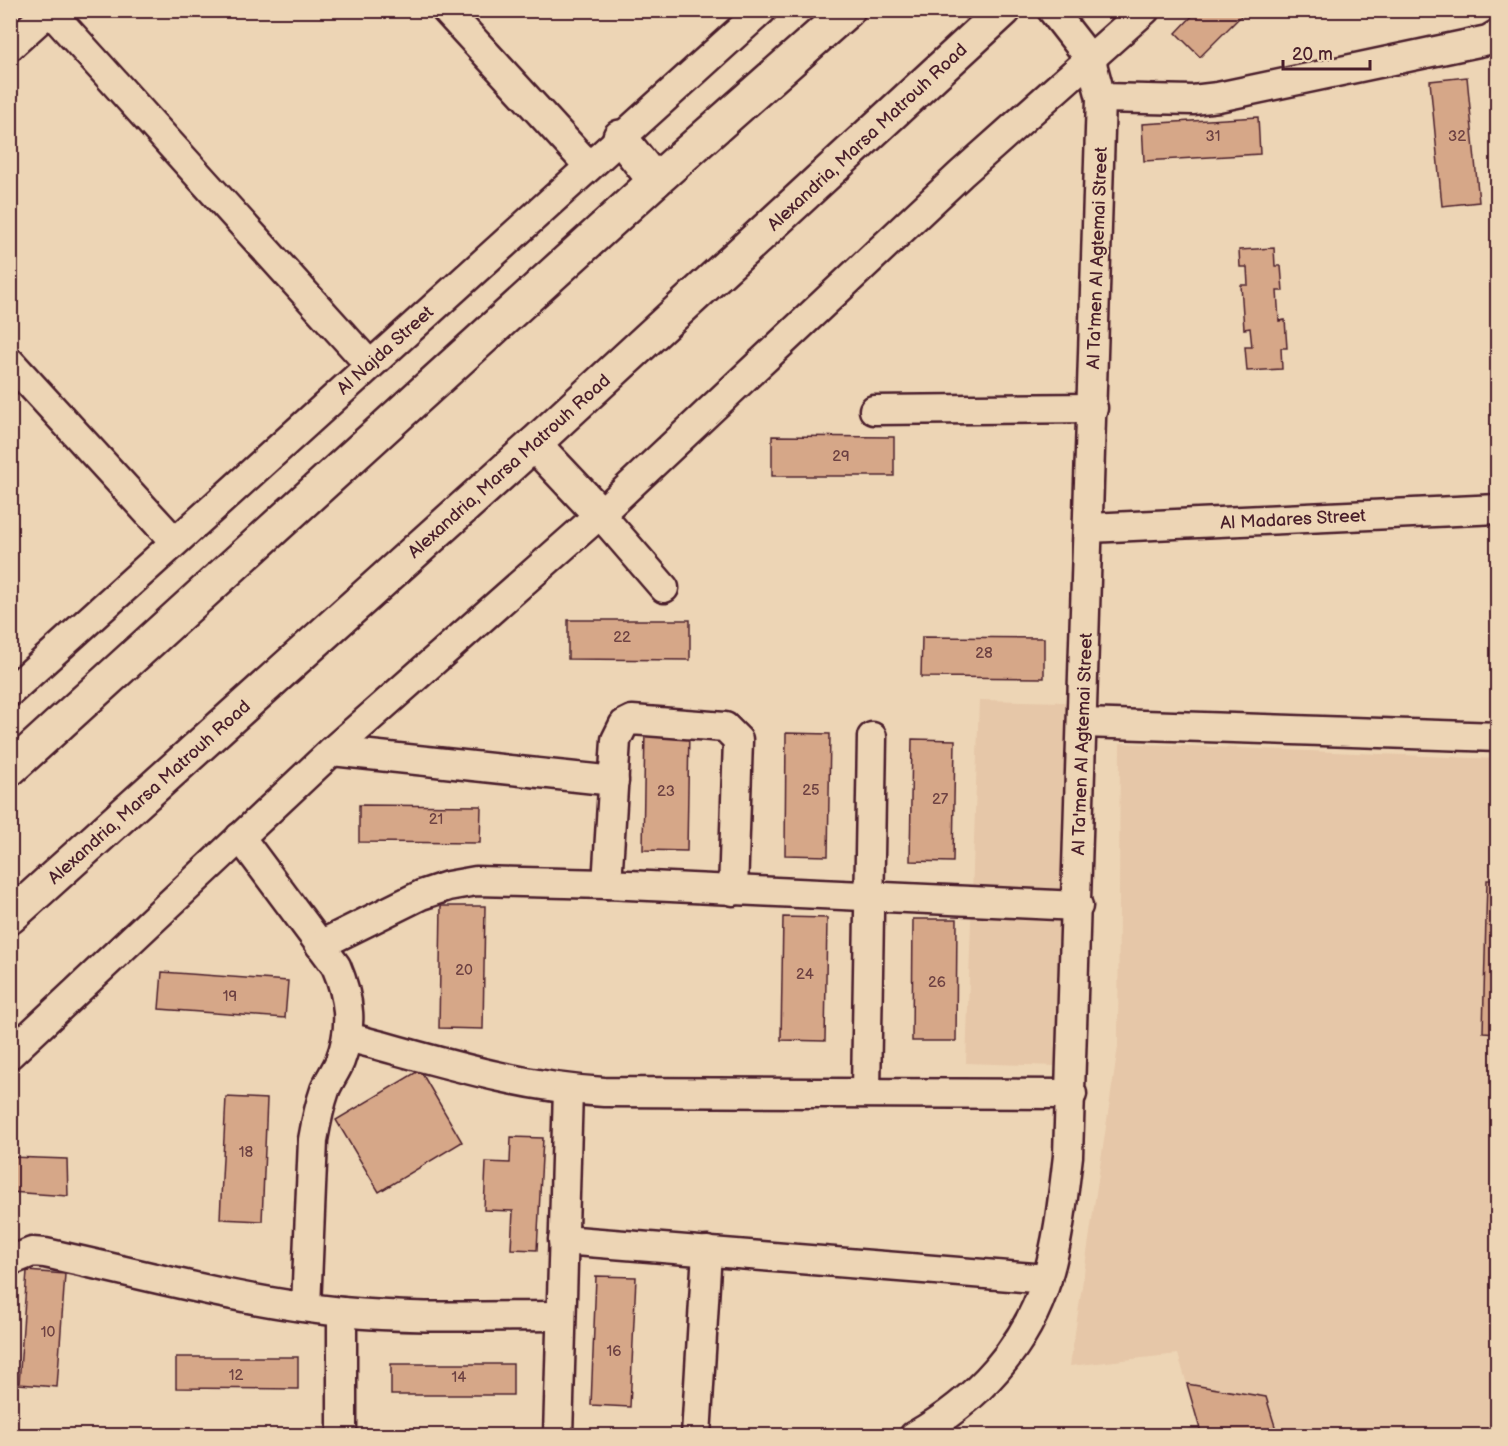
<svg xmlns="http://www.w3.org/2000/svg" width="1508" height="1446" font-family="'Balsamiq Sans',sans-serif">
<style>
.built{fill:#e6c7a8}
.building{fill:#d6a788;stroke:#4a1f2b;stroke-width:1.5}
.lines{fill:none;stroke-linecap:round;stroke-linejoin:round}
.minor-casing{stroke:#4a1f2b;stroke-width:33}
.major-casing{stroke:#4a1f2b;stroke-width:38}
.minor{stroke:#edd5b5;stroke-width:28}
.major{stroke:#edd5b5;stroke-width:33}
.labels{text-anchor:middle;stroke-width:4.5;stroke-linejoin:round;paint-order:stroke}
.number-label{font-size:15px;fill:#6d4142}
.street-label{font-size:18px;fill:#4a1f2b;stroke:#edd5b5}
</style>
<rect width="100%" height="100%" fill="#edd5b5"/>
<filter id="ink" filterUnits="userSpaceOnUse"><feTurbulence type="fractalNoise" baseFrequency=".0167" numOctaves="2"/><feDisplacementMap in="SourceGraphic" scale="12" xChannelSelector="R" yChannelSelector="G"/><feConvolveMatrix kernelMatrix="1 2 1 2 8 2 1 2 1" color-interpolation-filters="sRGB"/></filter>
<g filter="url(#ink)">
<g class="built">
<path d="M979 700 1066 702 1059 1066 966 1063Z"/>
<path d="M1120 743 1497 759V1435H1202L1178 1354 1070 1366 1118 1047Z"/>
</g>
<g class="building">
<path d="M1198 10H1238L1242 15 1200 57 1176 33Z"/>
<path d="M1467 77 1479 202 1442 206 1430 81Z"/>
<path d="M1258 117 1260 154 1144 161 1142 124Z"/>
<path d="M1274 248 1275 266H1281L1283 291H1277L1279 321 1285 320 1287 348H1281L1282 369 1247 371 1245 347H1252L1250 328 1244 329 1241 285H1248L1247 267H1240L1239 250Z"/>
<path d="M772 436 894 437V476H772Z"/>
<path d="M568 620H690V660L568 659Z"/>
<path d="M922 637 1044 638V678L921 677Z"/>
<path d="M645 728 689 729 687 851 643 850Z"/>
<path d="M786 733 830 734 828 856 785 855Z"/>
<path d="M912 739 955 740 953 862 910 861Z"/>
<path d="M359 805 481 806 480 843 359 842Z"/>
<path d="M1487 880H1498V1033L1483 1032Z"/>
<path d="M441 906H485L483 1029 439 1028Z"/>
<path d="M783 917 827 918 825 1041 781 1040Z"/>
<path d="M913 919H957L956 1041H912Z"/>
<path d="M162 972 288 981 285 1018 159 1009Z"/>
<path d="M420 1070 462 1142 379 1192 336 1120Z"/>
<path d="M226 1097 267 1099 262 1221 220 1219Z"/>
<path d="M511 1137 543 1138 537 1250 511 1249 513 1211 484 1210 486 1162 510 1163Z"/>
<path d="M10 1157 67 1159 68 1196 10 1192Z"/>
<path d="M27 1271 65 1274 57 1387 19 1384Z"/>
<path d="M1498 1272V1298L1495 1297Z"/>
<path d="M596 1276 636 1277 630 1407 591 1405Z"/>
<path d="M176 1357H298V1389L176 1388Z"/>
<rect x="391" y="1364" width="122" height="31"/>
<path d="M1187 1384 1266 1397 1278 1436H1202Z"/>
</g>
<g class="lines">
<defs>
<g id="minor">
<path d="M49 10 369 364"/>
<path d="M446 10 588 165"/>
<path d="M10 46 50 10"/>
<path d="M1101 98 1193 100 1218 97 1488 40 1498 34"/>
<path d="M10 362 174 541"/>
<path d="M874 410 1093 408"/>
<path d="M600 514 664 588"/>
<path d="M1089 528 1498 509"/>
<path d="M10 692 762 10"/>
<path d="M1083 723 1498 737"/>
<path d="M332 751 614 781"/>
<path d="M240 837 336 966C350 999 353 1027 340 1061 336 1071 329 1080 325 1090 319 1107 316 1123 313 1140L306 1307"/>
<path d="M607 884 616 740 624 724 632 720 725 727 738 740 733 891"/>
<path d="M320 945 421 895 448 886 476 881 607 884 1078 906"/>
<path d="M348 1037C432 1059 516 1087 604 1092L1072 1094"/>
<path d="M10 1054 332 751 600 514 961 174 1145 10"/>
<path d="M866 1091 872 737"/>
<path d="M563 1240 1047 1279"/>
<path d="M10 1261 32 1252 45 1253C143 1274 242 1302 342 1312 414 1319 488 1316 561 1316"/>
<path d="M342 1312V1436"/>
<path d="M558 1436 568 1090"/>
<path d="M696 1436 707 1251"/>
<path d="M914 1436C976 1401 1027 1347 1047 1278 1059 1239 1063 1197 1068 1156L1101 98 1091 60 1052 10"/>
</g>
<g id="major">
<path d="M620 137 655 181"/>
<path d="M534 444 600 514"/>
<path d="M10 769 655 181 848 10"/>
<path d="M10 917 534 444 1004 10"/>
</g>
</defs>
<use href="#minor" class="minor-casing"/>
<use href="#major" class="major-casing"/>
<use href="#minor" class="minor"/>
<use href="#major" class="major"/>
</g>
</g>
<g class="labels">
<g class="number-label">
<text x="1213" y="141">31</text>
<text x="1457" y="141">32</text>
<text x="841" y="461">29</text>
<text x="622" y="642">22</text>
<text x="984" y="658">28</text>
<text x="811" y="795">25</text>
<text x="666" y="796">23</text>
<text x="940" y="804">27</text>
<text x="436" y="824">21</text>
<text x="464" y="975">20</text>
<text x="805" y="979">24</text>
<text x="937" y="987">26</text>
<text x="230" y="1001">19</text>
<text x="246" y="1157">18</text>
<text x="48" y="1337">10</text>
<text x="614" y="1356">16</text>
<text x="236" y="1380">12</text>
<text x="459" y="1382">14</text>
</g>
<g class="street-label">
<text transform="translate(867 137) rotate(-43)" y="6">Alexandria, Marsa Matrouh Road</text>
<text transform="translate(1097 258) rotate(-88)" y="6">Al Ta'men Al Agtemai Street</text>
<text transform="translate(385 350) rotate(-42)" y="6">Al Najda Street</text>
<text transform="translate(509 466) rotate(-42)" y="6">Alexandria, Marsa Matrouh Road</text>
<text transform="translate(1293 519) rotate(-3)" y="6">Al Madares Street</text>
<text transform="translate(1082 744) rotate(-88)" y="6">Al Ta'men Al Agtemai Street</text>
<text transform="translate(149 792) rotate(-42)" y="6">Alexandria, Marsa Matrouh Road</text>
</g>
</g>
<rect width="1508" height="1446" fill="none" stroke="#edd5b5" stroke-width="36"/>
<rect x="18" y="18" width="1472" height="1410" fill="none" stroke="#4a1f2b" stroke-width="2" filter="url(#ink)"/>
<path d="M1283 60v9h87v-9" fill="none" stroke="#4a1f2b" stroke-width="3"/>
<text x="1292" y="60" font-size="18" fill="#4a1f2b" stroke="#edd5b5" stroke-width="4.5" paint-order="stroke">20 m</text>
</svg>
